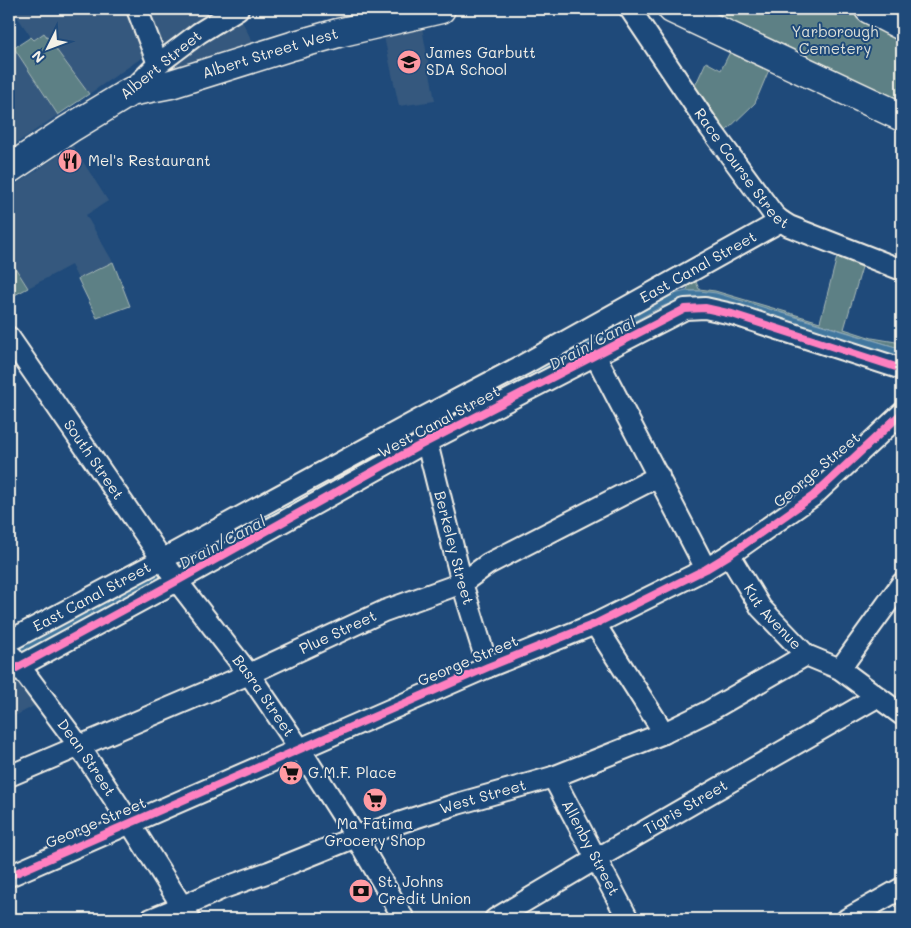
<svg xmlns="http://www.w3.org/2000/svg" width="911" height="928" font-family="Mali,sans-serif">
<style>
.built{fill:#34587e}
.green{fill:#5d8085;stroke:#a8b8b6}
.water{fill:#41769e;stroke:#89a7bc}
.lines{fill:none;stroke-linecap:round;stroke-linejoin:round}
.street-casing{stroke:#f4f1e8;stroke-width:24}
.secondary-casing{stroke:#f4f1e8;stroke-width:31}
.street{stroke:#1f4a7a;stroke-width:20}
.secondary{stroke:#1f4a7a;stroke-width:28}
.cycleway-casing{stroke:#1f4a7a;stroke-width:11}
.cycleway{stroke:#ff80c0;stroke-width:8}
.labels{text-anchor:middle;stroke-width:4;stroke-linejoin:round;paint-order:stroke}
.park-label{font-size:15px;fill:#dde0d9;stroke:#1f4a7a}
.poi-label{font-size:15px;fill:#f4f1e8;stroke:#1f4a7a;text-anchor:start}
.street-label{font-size:15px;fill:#f4f1e8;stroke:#1f4a7a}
.water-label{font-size:16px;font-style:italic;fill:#d9dfdd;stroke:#1f4a7a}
</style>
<rect width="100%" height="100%" fill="#1f4a7a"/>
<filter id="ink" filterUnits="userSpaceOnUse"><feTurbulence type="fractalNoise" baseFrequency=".02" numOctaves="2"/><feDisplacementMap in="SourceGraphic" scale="10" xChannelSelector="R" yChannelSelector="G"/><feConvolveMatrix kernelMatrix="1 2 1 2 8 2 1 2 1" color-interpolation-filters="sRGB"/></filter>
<g filter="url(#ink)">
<g class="built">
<path d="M12 9H128L143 57 89 94 44 33 33 40Z"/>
<path d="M144 9H220L159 51Z"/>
<path d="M330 9H394L340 25Z"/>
<path d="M420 16 435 101 399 106 381 23Z"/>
<path d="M241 19 256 49 170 78 165 71 209 38Z"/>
<path d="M14 48 58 115 9 148V51Z"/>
<path d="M73 146 108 201 86 215 113 262 78 279 71 265 28 288 9 258V189Z"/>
<path d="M25 673 42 702 9 719V681Z"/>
</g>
<g class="green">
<path d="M696 9H843L902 39V108Z"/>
<path d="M44 33 89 94 58 115 14 48 31 37 34 40Z"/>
<path d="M733 46 771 65 755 103 725 132 695 86 706 62 721 70Z"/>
<path d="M837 257 862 267 844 329 872 338 902 343V349L798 317 700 291H686L694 277 699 289 715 291 820 322Z"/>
<path d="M9 258 28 288 9 298Z"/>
<path d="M113 262 130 306 97 318 78 279Z"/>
</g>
<path class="water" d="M686 291H700L716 293 902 349V357L715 301C693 296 679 299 659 308L9 660V653L636 312 674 294Z"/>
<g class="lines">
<defs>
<g id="street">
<path d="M137 9 158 64"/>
<path id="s1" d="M630 9 710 128 774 215 781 221 789 226 902 270"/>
<path d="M130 92 158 64 199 33 238 9"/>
<path id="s2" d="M9 337 177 581 249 674 300 749 356 837 404 919"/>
<path d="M595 355 706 569"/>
<path id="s3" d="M423 432 425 435 462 583 488 667"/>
<path id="s4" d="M729 555 761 608 806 655 840 669 902 715"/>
<path d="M595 624 664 733"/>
<path id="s5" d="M9 641 163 559 426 416 523 365 781 221"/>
<path id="s6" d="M12 656 80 747 130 823 190 919"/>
<path d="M840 669 902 583"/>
<path d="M9 672 177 581 417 447 685 309 705 308 732 314 902 369"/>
<path id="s7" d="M9 776 249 674 384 611 462 583 488 564 659 476"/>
<path id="s8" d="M553 777 628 919"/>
<path d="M9 876 488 667 595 624 706 569 729 555 813 496 902 413"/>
<path id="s9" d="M151 919 183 906 221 889 269 872 356 837 457 804 553 777 664 733 709 711 806 655"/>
<path id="s10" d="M495 919 596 859 877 697"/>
<path d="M847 919 902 888"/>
</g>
<g id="secondary">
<path d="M672 9 902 117"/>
<path d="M869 9 902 26"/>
<path id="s11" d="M9 169 69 129 130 92 171 84 292 46 338 33 441 9"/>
</g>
</defs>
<use href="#street" class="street-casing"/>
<use href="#secondary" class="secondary-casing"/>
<use href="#street" class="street"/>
<use href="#secondary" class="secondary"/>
<defs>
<g id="cycleway">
<path d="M9 672 177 581 417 447 685 309 705 308 732 314 902 369"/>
<path d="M9 876 488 667 595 624 706 569 729 555 813 496 902 413"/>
</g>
</defs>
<use href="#cycleway" class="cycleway-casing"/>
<use href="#cycleway" class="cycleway"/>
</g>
</g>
<defs>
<symbol id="school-disc" viewBox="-11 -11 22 22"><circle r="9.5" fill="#ff9aa2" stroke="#1f4a7a"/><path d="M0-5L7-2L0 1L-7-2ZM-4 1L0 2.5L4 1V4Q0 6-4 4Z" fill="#111"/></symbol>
<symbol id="restaurant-disc" viewBox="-11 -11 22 22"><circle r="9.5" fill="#ff9aa2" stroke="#1f4a7a"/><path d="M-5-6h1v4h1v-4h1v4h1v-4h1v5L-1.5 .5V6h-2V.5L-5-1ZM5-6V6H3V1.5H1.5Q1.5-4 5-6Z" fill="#111"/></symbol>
<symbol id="supermarket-disc" viewBox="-11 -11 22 22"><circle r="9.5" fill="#ff9aa2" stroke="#1f4a7a"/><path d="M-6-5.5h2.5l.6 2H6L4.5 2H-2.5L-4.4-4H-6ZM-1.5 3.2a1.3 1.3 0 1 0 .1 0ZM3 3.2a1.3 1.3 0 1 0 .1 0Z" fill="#111"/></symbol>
<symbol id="bank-disc" viewBox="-11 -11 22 22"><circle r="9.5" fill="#ff9aa2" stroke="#1f4a7a"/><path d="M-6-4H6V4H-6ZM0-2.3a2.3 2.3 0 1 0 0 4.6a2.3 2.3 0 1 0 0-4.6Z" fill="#111"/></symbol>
</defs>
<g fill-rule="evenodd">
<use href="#school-disc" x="395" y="48" width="28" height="28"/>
<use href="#restaurant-disc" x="56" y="147" width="28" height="28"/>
<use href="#supermarket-disc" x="277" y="759" width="28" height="28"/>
<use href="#supermarket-disc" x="361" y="786" width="28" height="28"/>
<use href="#bank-disc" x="347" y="877" width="28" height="28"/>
</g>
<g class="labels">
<g class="park-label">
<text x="835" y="37">Yarborough<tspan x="835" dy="17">Cemetery</tspan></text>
</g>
<g class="poi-label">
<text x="426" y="58">James Garbutt<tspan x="426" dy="17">SDA School</tspan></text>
<text x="88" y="166">Mel's Restaurant</text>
<text x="308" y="778">G.M.F. Place</text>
<text x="375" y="829" text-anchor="middle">Ma Fatima<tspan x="375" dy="17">Grocery Shop</tspan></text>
<text x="378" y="887">St. Johns<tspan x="378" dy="17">Credit Union</tspan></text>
</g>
<g class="street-label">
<text dy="5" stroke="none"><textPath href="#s11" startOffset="289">Albert Street West</textPath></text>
<text transform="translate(161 65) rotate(-39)" y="5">Albert Street</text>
<text dy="5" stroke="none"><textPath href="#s1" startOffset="195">Race Course Street</textPath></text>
<text dy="5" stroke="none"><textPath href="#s5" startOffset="784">East Canal Street</textPath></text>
<text transform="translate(439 422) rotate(-28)" y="5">West Canal Street</text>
<text dy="5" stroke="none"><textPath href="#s2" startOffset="149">South Street</textPath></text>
<text transform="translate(817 470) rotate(-40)" y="5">George Street</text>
<text dy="5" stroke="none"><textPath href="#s3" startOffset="120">Berkeley Street</textPath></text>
<text dy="5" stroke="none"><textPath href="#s5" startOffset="94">East Canal Street</textPath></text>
<text dy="5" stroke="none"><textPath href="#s4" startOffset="76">Kut Avenue</textPath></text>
<text dy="5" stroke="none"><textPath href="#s7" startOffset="359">Plue Street</textPath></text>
<text transform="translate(468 661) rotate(-23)" y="5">George Street</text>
<text dy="5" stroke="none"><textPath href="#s2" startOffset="440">Basra Street</textPath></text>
<text dy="5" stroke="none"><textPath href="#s6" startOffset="126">Dean Street</textPath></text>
<text dy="5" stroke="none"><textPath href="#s9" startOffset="354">West Street</textPath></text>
<text dy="5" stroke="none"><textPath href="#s10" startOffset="221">Tigris Street</textPath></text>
<text transform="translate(96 823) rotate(-23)" y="5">George Street</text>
<text dy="5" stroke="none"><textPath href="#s8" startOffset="80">Allenby Street</textPath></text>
</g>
<g class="water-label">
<text transform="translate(592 343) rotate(-28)" y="6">Drain/Canal</text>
<text transform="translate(222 542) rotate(-28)" y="6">Drain/Canal</text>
</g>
</g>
<rect width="911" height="928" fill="none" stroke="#1f4a7a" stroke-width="30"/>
<rect x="15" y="15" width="881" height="898" fill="none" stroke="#f4f1e8" stroke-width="2" filter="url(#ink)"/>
<g transform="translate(48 48) rotate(228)" stroke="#1f4a7a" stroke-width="4" paint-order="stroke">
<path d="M0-4L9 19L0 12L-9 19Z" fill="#f4f1e8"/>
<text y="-8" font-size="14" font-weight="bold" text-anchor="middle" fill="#f4f1e8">N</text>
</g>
</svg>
